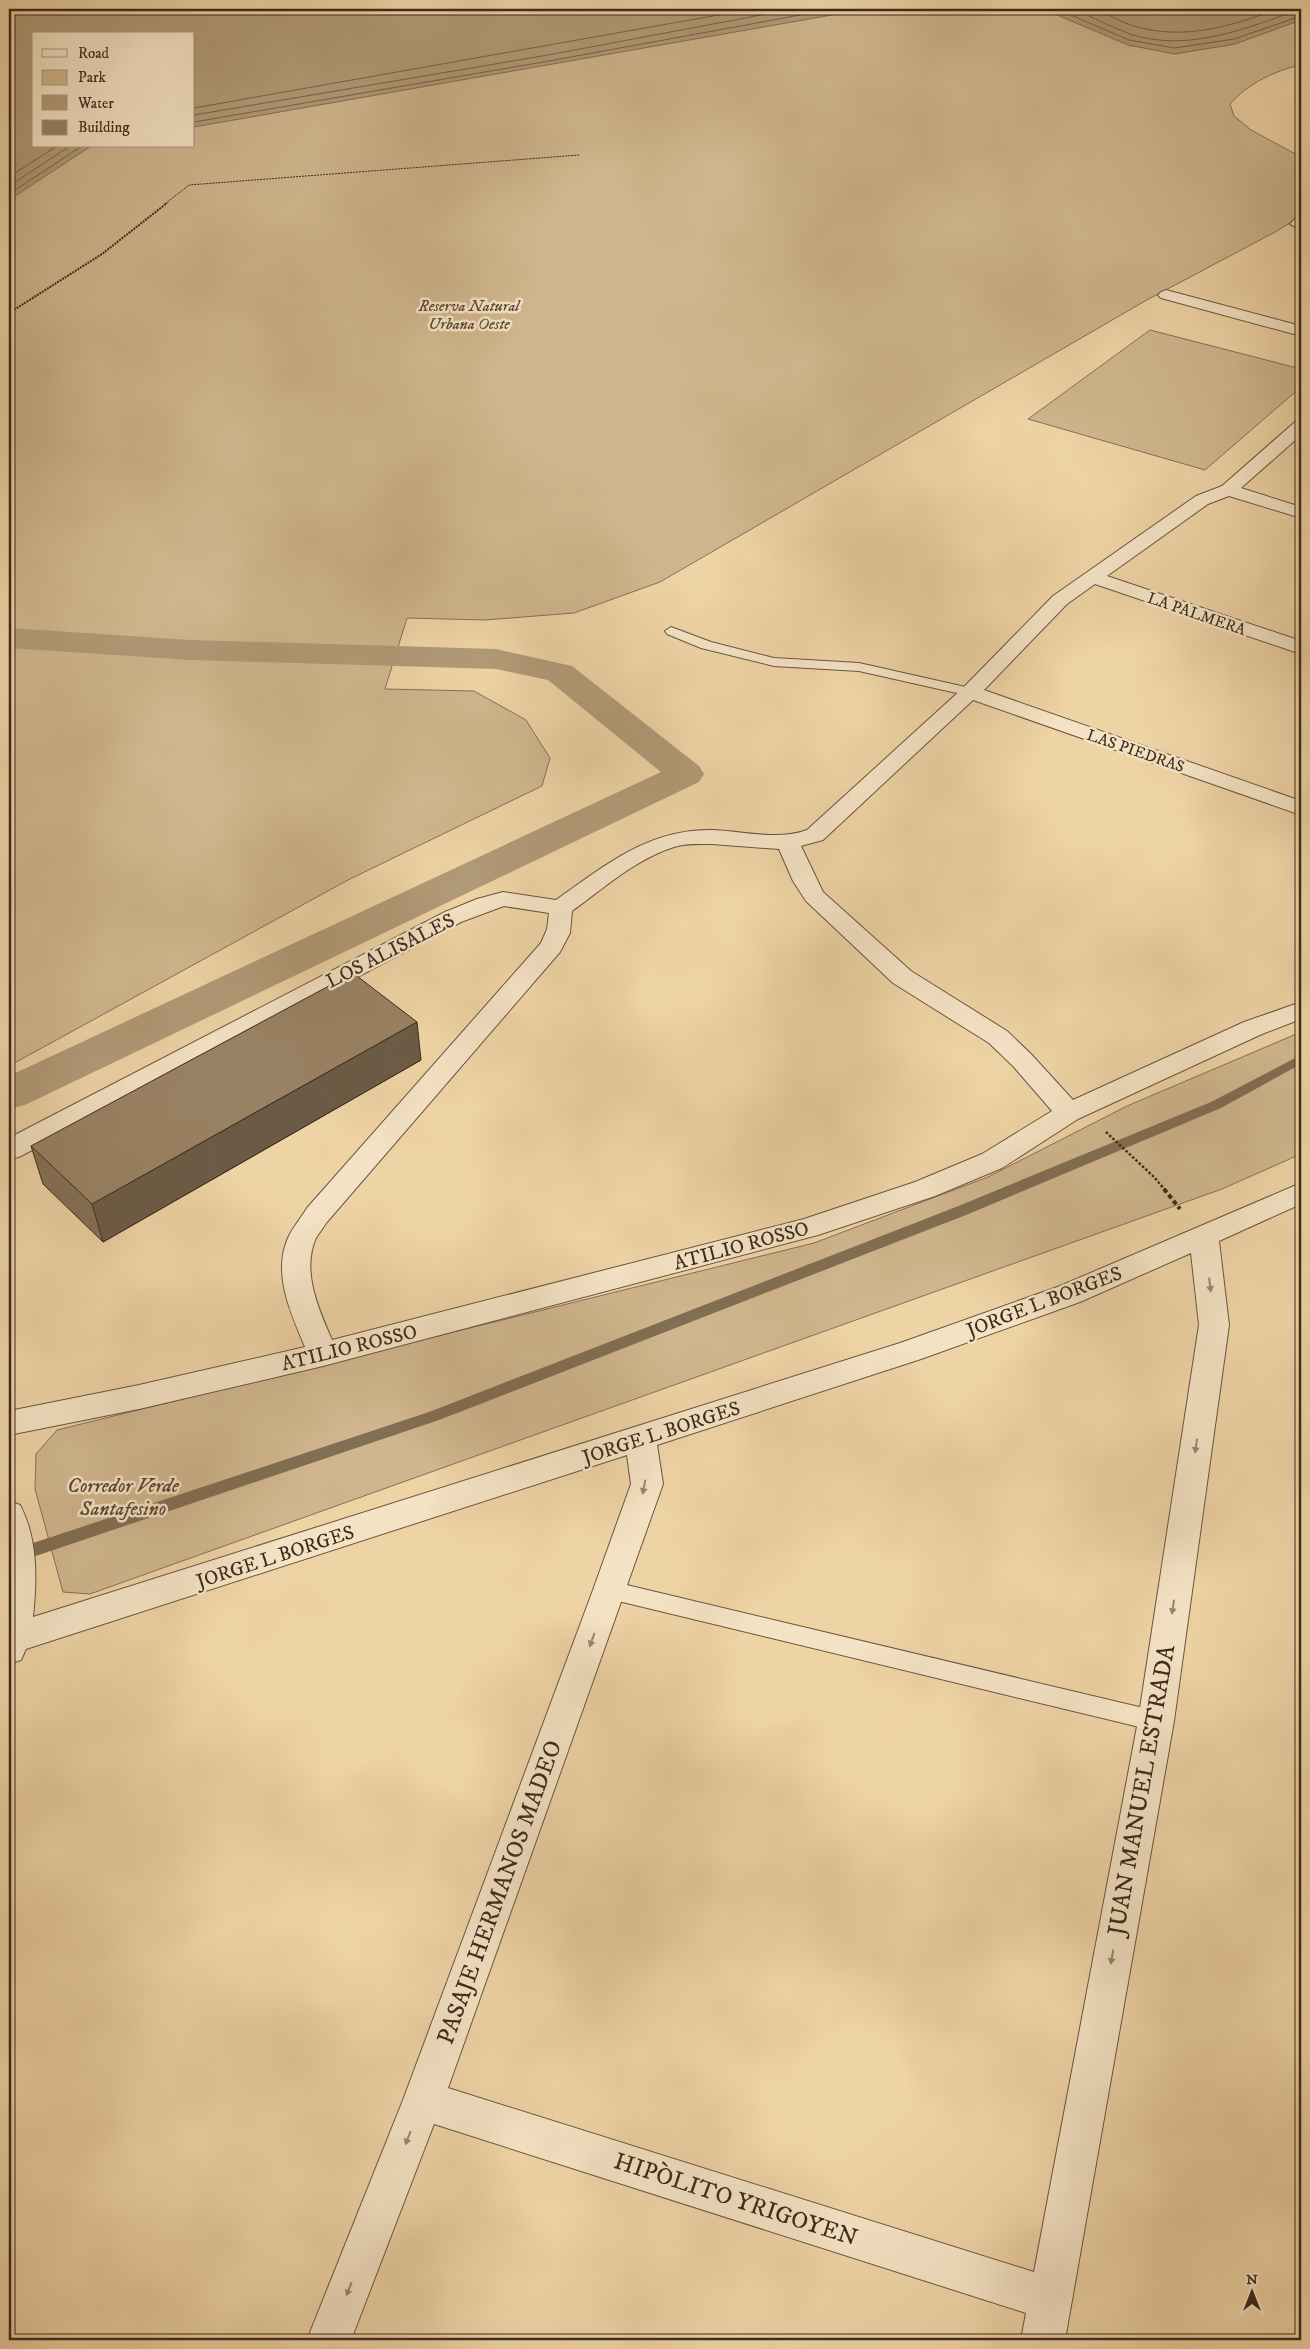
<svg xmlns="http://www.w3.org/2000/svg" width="1310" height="2349" font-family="'IM FELL DW Pica',serif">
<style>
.green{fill:#d0b68e;stroke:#867056;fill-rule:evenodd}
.water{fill:#b19a77;stroke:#826e53}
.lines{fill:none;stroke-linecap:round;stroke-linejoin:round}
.shore{stroke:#76624a;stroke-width:1}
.stream{fill:#826e53;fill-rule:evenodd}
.canal{fill:#b19a77;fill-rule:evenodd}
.lane-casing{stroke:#685540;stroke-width:2}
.street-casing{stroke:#685540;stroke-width:2}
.path-far3{stroke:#3c2b1e;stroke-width:1;stroke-dasharray:2 1;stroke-linecap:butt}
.path-far2{stroke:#3c2b1e;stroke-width:2;stroke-dasharray:2 1;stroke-linecap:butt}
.path-far1{stroke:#3c2b1e;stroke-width:2.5;stroke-dasharray:2.5 2;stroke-linecap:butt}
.path{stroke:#3c2b1e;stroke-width:4;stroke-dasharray:4.5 3;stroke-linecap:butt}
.lane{fill:#f4e2c4;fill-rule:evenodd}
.street{fill:#f4e2c4;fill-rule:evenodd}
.wall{fill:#847056;stroke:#3c2b1e}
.shaded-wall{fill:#6b5b46;stroke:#3c2b1e}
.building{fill:#998264;stroke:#3c2b1e}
.oneway{fill:#988671}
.labels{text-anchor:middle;stroke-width:5;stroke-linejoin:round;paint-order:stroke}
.far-park-label{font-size:16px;font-style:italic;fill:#5a4734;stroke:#f4e2c4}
.far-street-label{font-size:16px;fill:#3c2b1e;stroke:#f4e2c4}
.street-label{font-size:20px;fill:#3c2b1e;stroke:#f4e2c4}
.park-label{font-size:20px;font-style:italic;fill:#5a4734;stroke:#f4e2c4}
.near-street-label{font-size:24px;fill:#3c2b1e;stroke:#f4e2c4}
</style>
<rect width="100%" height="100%" fill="#eed3a5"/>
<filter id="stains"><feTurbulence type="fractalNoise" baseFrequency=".004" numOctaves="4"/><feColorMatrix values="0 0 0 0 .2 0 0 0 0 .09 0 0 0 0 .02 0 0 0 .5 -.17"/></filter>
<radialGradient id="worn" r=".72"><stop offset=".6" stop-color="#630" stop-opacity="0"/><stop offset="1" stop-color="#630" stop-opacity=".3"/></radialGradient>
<g class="green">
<path d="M9 9H1301V65C1276 70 1247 84 1230 104L1234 116 1251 130 1301 157V216L1277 231 1145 301 660 582 574 613 485 620 407 618 385 689 474 691 526 720 550 758 542 786 348 880 9 1066ZM34 34H194V146H34Z"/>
<path d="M1150 330 1301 369V387L1205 470 1028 419Z"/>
<path d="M1301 1032V1154L1222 1189 90 1594 63 1592 35 1489 36 1454 57 1430 814 1243 988 1177 1127 1106Z"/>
</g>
<g class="water">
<path d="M9 9H866L194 127V34H34V146H91L9 200Z"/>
<path d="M1043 9H1301V20L1235 44 1175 54 1128 45Z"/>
</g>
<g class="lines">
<g class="shore">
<path d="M1057 9 1129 40 1175 48 1234 39 1301 16"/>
<path d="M1074 9C1092 17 1111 27 1130 34 1188 53 1247 28 1301 9"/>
<path d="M1095 9C1108 14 1120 22 1134 26 1184 41 1231 26 1278 9"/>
<path d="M194 108 752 9"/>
<path d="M194 115 548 55 793 9"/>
<path d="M194 122 549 61 833 9"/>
<path d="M9 177 57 146"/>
<path d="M9 186 70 146"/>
<path d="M9 194 82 146"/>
</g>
<path class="stream" d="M1301 1055V1064L1221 1108 966 1215 439 1420 9 1565V1551L429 1412 956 1207 1211 1102Z"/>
<path class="canal" d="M9 628 191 640 496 649 572 666 699 766 704 774 699 782 25 1105 9 1109V1076L661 772 548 680 496 669 191 660 9 648Z"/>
<defs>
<g id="lane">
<path d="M671 627 711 642 774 658 859 663 970 688 977 692 970 696 859 671 774 666 701 648 667 634 665 631Z"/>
<path d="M610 1581 1156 1711 1164 1714 1167 1721 1164 1728 1156 1731 610 1599 602 1596 599 1590 602 1584Z"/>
</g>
<g id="street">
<path d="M1301 217V230L1290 224 1296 218Z"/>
<path d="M1166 290 1301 326V336L1161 298 1158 295 1161 292Z"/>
<path d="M1301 421V435L1241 488 1301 507V518L1229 496 1208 504 1107 576 1301 641V654L1095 584 1067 604 984 690 1301 801V815L973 700 823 840 801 846 823 892 911 971 1007 1031 1031 1054 1073 1100 1244 1022 1301 1002V1019L1262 1034 1078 1119 1002 1168 935 1196 818 1235 323 1366 139 1409 9 1435V1411L139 1385 305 1347C291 1314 272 1273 288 1238 293 1227 301 1218 307 1208L541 943 547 929 549 913 504 906 461 922 19 1157 9 1159V1138L445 912 477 899 503 892 556 900C606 865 648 829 712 830 744 831 777 841 807 830L963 688 1053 596 1196 496 1222 486 1295 422ZM712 844 779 849 793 881 806 901 893 983 989 1043 1013 1066 1052 1111 982 1154 915 1182 804 1219 332 1340C319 1310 301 1271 316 1238 319 1233 323 1228 327 1222L560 952 570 933 572 911C604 888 636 859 674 847 685 843 700 844 712 844Z"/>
<path d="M1301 1183V1204L1219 1241 1229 1325 1174 1721 1065 2340H1021L1026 2313 434 2124 351 2340H307L403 2100 593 1590 631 1484 627 1455 26 1649 21 1660 9 1664V1501L20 1505C38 1539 37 1580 33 1617L900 1343 1060 1286ZM1191 1253 1199 1325 1138 1721 1034 2272 448 2088 663 1484 657 1445 921 1359 1080 1302Z"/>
</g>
</defs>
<use href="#lane" class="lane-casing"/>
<use href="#street" class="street-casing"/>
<path class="path-far3" d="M165 204 189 185 579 155"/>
<path class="path-far2" d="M9 313 102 254 167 203"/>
<path class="path-far1" d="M1106 1132 1154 1177 1165 1190"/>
<path class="path" d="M1164 1189 1180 1209"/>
<use href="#lane" class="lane"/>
<use href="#street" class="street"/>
</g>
<path class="wall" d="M421 1060 103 1242 43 1184 31 1146Z"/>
<path class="shaded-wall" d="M417 1022 421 1060 103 1242 92 1204Z"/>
<path class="building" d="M353 973 417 1022 92 1204 31 1146Z"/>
<defs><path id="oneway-solid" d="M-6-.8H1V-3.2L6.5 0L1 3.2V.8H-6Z" transform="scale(1.25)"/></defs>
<g class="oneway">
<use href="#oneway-solid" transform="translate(1210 1285) rotate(83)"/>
<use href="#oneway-solid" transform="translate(1196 1446) rotate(98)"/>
<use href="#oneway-solid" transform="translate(644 1487) rotate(101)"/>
<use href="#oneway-solid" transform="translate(1173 1607) rotate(98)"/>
<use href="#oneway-solid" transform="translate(592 1640) rotate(110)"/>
<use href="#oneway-solid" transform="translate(1112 1957) rotate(100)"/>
<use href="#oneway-solid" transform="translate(408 2138) rotate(111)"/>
<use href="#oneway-solid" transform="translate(349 2289) rotate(111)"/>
</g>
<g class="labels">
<g class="far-park-label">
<text x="469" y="311">Reserva Natural<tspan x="469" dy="18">Urbana Oeste</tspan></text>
</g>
<g class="far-street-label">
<text transform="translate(1197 613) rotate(19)" y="6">LA PALMERA</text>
<text transform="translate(1136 750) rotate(19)" y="6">LAS PIEDRAS</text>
</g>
<g class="street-label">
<text transform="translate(390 950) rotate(-27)" y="7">LOS ALISALES</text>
<text transform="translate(741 1245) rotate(-15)" y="7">ATILIO ROSSO</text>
<text transform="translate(1044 1301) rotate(-21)" y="7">JORGE L BORGES</text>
<text transform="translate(349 1347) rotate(-14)" y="7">ATILIO ROSSO</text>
<text transform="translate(661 1432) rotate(-18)" y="7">JORGE L BORGES</text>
<text transform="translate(275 1556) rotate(-18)" y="7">JORGE L BORGES</text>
</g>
<g class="park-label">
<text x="123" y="1492">Corredor Verde<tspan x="123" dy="23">Santafesino</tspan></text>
</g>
<g class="near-street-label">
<text transform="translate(1141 1790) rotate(-80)" y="8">JUAN MANUEL ESTRADA</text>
<text transform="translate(499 1892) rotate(-70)" y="8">PASAJE HERMANOS MADEO</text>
<text transform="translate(736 2199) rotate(18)" y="8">HIPÒLITO YRIGOYEN</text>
</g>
</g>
<rect width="1310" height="2349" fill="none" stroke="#eed3a5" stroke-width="30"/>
<rect x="10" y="10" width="1290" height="2329" fill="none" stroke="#3c2b1e" stroke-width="2.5"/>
<rect x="15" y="15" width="1280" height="2319" fill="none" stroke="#3c2b1e"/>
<rect x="32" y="32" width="162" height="115" fill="#f4e2c4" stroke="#aa9982"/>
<rect x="42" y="49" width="25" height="8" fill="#f4e2c4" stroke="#aa9982"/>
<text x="78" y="58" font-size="15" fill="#3c2b1e">Road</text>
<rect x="42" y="70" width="25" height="15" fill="#d0b68e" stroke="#aa9982"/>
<text x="78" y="82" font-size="15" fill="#3c2b1e">Park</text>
<rect x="42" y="95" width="25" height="15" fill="#b19a77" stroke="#aa9982"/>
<text x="78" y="108" font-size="15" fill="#3c2b1e">Water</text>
<rect x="42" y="120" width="25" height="15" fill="#998264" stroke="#aa9982"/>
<text x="78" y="132" font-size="15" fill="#3c2b1e">Building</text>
<g transform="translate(1252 2292)" stroke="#f4e2c4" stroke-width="4" paint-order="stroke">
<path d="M0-4L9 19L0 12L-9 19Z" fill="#3c2b1e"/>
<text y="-8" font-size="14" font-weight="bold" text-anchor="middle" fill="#3c2b1e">N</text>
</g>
<rect width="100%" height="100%" filter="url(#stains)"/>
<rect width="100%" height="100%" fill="url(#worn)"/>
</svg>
